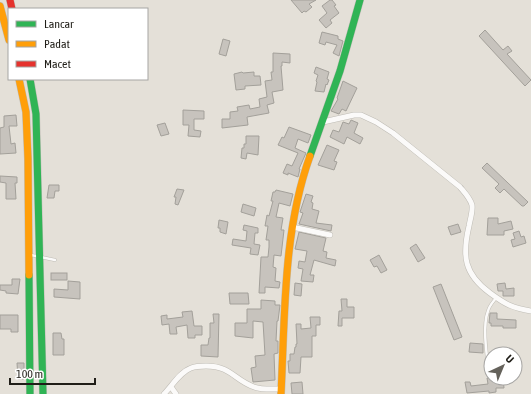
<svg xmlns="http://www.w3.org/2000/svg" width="531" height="394" font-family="'Asap Condensed',sans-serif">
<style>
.building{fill:#c7c3bd;stroke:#a3a09a}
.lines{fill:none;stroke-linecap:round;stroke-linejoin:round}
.lane-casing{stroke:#bfbcb5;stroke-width:3.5}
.street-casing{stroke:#bfbcb5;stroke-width:6}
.fast-casing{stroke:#bfbcb5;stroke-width:8}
.slow-casing{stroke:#bfbcb5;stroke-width:8}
.jam-casing{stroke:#bfbcb5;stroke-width:8}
.lane{stroke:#fbfaf9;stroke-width:2.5}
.street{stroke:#fbfaf9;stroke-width:5}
.fast{stroke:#30b455;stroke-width:7}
.slow{stroke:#ff9f0a;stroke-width:7}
.jam{stroke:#e5322d;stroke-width:7}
</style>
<rect width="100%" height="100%" fill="#e4e0d8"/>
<g class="building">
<path d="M291 0H316L309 4 312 7 306 12 304 11 302 13Z"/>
<path d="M330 0H332L336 5 334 6 339 13 330 20 332 23 326 28 319 20 327 13 322 6Z"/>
<path d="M485 30 503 50 508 46 512 51 507 54 531 80 525 86 479 36Z"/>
<path d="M322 32 338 36V39L343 41 339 56 333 53 337 45 326 42 325 45 319 43Z"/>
<path d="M223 39 230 41 226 56 219 54Z"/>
<path d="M273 53 290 54V63L282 62V66H281L283 90 272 92 274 103 267 105 269 113 247 117 248 125 222 128V119H230V112L238 111 237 107 249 105 250 109 260 107 259 99 267 97 265 81 272 80 271 72H273Z"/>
<path d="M316 67 329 72 327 79 329 80 327 85 326 84 324 92 315 91 317 82 316 81 318 75 314 73Z"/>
<path d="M242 72 243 73 254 72V76H260L261 85 245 86V89L236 90 234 74Z"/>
<path d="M343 81 357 88 346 111 342 109 339 114 331 111 338 99 337 98Z"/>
<path d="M183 110 204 111V119H194V130L201 131 200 137 188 136 189 125H183Z"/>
<path d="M16 115 17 126H9L11 144 15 143 16 153 0 154V128L4 127V116Z"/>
<path d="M351 120 358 123 354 133 363 138 360 144 347 137 344 144 330 137 333 130 339 132 343 122 349 124Z"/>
<path d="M165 123 169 134 161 136 157 125Z"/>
<path d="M289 127 311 135 308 143 298 139 295 148 306 153 299 169H300L298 177 288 173V175L283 173 287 164 292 166 298 153 278 145 282 137 284 138Z"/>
<path d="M246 136H259L258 155 247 153 246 159 241 158 242 148H244V144H246Z"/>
<path d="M327 145 339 150 334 161 337 162 334 170 318 165Z"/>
<path d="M487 163 528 202 524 206H522L504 189 500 193 495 188 499 184 482 168Z"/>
<path d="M0 176 17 177V183H15L16 199H6V183L0 182Z"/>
<path d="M49 185H59V191H55L54 198H47Z"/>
<path d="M177 189 184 190 178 205 175 204 176 197H174Z"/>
<path d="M276 190 293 194 290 206 279 203 276 217 283 218 281 230H284L281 256 274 255 273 267 276 268 275 281 280 282 279 288 265 287V293H259L261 257H268L269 247V240H266L268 226H265L267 215 269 216 273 201H271L273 192H275Z"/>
<path d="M306 194 313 196 311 202 313 203 312 209 319 211 316 223 332 225 331 231 299 224 303 213 300 212Z"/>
<path d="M243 204 256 208 254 216 241 212Z"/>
<path d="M488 218H498V224L511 221 513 229 504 231V235H487Z"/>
<path d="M219 220 228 222 226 234 220 232V228H218Z"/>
<path d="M458 224 461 232 451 235 448 227Z"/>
<path d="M244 225 258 228V233H255L254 244 260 245 258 255 250 254 251 248 232 245 233 239 246 241 247 231 243 230Z"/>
<path d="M519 231 521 237 524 236 526 243 513 247 511 240 515 239 513 233Z"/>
<path d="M299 232 326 238 323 251 327 252 326 258 336 260 335 266 314 260 310 275H314L313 282 301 281 303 269 298 268 299 261 305 262 307 251 295 249Z"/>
<path d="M416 244 425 258 418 262 410 248Z"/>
<path d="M379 255 387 270 381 273 377 266 374 267 370 260Z"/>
<rect x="51" y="273" width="16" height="7"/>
<path d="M12 279H20L18 294 6 293V291L0 290V285H12Z"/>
<path d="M68 281 80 282V299L54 297V289L68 290Z"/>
<path d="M295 283 302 284 301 296 294 295Z"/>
<path d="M505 283 506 289 514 288V296H503V291H498L497 284Z"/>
<path d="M441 284 462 337 454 340 433 287Z"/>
<path d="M229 293H248L249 304H230Z"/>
<path d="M341 299H347V307H354V318H342V326H338L339 311H342Z"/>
<path d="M261 300 275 301V305H280L278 321H277L276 341H278V353L274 354 275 380 253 382 251 368 256 367 255 356 265 355 263 322 253 321V338L235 336V323H247V309H261Z"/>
<path d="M192 311 194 326H202V335H195V338H188L187 325 176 327 177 334H170L169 324 162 325 161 316 167 315V319L183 317 182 312Z"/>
<path d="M490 313H497V319L516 320V328H503V326H491V323H489Z"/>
<path d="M213 314H219L218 357 201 356V345H208L209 338H210V323H214Z"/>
<path d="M0 315H18V332H11V329H0Z"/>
<path d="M310 317H320V325H316V336H312V357H301L300 373H289L288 361H290V354H294L295 347H296V344H297L296 324H301V329L311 328Z"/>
<path d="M53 333H61L62 339H64V355H53Z"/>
<path d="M470 343 483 344V353L469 352Z"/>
<path d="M17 363H24V379H18Z"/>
<path d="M487 378H503L504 388H496V392L489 393V391L467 393 465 382H470L471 386 488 384Z"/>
<path d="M302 382 303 394H292L291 383Z"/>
</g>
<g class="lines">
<defs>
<g id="lane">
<path d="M31 255 55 260"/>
<path d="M489 373C487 357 482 326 488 311 489 306 493 302 496 298"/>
</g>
<g id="street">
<path d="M323 122 354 115H361L376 122 393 133 460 187C465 193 470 198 472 205 473 211 470 220 469 226 462 256 464 274 490 293 505 304 512 308 531 311"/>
<path d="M292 227 330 235"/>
<path d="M171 387 176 394"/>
<path d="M164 394C172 386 180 372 191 368 196 366 201 366 206 366 231 366 234 380 254 387 262 390 272 389 281 389"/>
</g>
<g id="fast">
<path d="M30 79 36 114 43 394"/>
<path d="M310 156 340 71 360 0"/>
<path d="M29 275 30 394"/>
</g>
<g id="slow">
<path d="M0 6 9 40"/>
<path d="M19 79 26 112 28 159 29 275"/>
<path d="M281 394C285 315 283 231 310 156"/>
</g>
<path id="jam" d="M10 0 12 9"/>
</defs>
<use href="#lane" class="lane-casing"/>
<use href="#street" class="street-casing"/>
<use href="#fast" class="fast-casing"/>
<use href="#slow" class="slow-casing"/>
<use href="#jam" class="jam-casing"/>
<use href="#lane" class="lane"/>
<use href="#street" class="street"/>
<use href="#fast" class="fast"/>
<use href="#slow" class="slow"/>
<use href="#jam" class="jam"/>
</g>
<rect x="8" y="8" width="140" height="72" fill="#ffffff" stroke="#a6a5a3"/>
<rect x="16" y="21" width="20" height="6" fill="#30b455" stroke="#a6a5a3"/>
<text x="44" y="28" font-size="12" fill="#201e18">Lancar</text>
<rect x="16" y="41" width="20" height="6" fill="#ff9f0a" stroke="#a6a5a3"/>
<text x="44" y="48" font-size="12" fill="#201e18">Padat</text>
<rect x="16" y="61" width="20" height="6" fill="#e5322d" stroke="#a6a5a3"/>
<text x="44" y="68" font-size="12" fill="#201e18">Macet</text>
<g transform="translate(503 366) rotate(44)"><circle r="19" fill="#ffffff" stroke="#a6a5a3"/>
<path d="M0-3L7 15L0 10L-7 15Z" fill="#65625b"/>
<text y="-6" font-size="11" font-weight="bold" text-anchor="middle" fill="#201e18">U</text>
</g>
<path d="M10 378v6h85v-6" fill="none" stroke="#201e18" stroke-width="2"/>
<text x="16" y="378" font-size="12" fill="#201e18" stroke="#ffffff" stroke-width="3" paint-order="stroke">100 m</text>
</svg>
